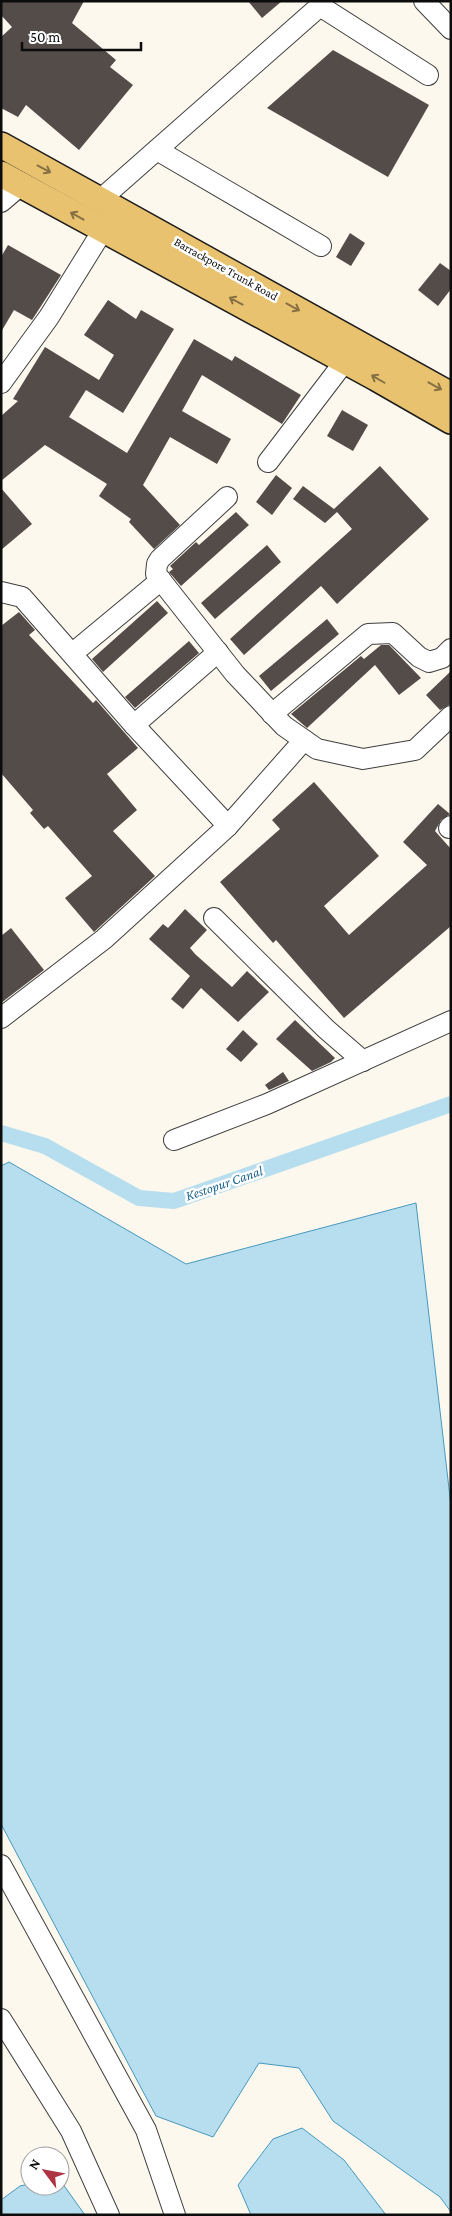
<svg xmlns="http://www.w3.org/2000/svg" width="452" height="2216" font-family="'Crimson Pro',serif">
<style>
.water{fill:#b7deef;stroke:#4698be}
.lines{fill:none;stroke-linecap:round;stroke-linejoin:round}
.canal{stroke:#b7deef;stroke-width:16}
.building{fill:#534c49}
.minor-casing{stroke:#3f3f3f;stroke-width:22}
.major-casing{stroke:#1d1d1d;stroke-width:28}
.minor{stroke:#fff;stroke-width:20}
.major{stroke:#e9c270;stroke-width:25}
.oneway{stroke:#867043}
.labels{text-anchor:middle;stroke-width:5;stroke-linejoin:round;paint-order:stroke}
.street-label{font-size:12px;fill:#0c0c0c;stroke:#fff}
.water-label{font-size:14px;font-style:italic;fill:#23698f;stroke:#fff}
</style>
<rect width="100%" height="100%" fill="#fdf8ed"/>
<g class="water">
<path d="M9 1162 186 1264 416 1203 451 1506V2212L440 2197 333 2121 299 2068 259 2063 213 2137 156 2116 1 1824V1166Z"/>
<path d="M302 2128 344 2160 386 2215H251L238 2185 273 2139Z"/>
<path d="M60 2180 85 2215H1V2200L20 2186 30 2184V2186H60Z"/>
</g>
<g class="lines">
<path class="canal" d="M1 1133 45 1146 139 1198 174 1201 451 1104"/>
</g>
<g class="building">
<path d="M1 1H84L72 23 116 60 110 67 133 85 79 150 26 105 18 117 1 108V37L12 27 1 15Z"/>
<path d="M248 1H282L262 18Z"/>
<path d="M333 50 429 105 388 177 267 108Z"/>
<path d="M350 233 365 243 351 266 336 257Z"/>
<path d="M8 245 61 275 32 320 14 310 1 332V257Z"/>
<path d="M440 263 451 271V289L438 306 418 290Z"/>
<path d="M108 300 136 319 141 310 174 329 123 413 86 390 69 417 127 453 194 339 232 361 235 356 301 395 282 424 202 375 182 411 231 439 217 464 170 437 143 485 180 525 154 549 129 522 131 519 99 496 107 484 45 445 1 481V416L18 401 13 399 45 347 99 380 114 355 84 335Z"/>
<path d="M342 410 368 425 353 451 327 436Z"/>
<path d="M380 466 429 519 337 604 321 586 244 655 230 639 352 529 337 512 325 523 293 499 303 486 334 509Z"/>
<path d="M276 475 292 488 272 515 256 502Z"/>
<path d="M1 488 32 524 1 550Z"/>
<path d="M236 512 249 525 181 586 169 572 173 569 170 566 196 542 199 545Z"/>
<path d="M267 545 281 562 215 619 201 603Z"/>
<path d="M157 601 168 613 103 672 92 659Z"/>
<path d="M19 612 35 630 29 635 93 703 96 700 138 748 107 774 137 810 113 831 155 876 94 932 65 898 92 876 48 826 44 829 30 813 33 810 1 773V626Z"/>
<path d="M327 619 339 634 271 691 259 676Z"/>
<path d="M189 641 199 653 135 708 125 697Z"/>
<path d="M381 645H389L421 678 399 695 375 665 307 728 291 714 361 656 364 659Z"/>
<path d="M451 671V704L440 710 426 695Z"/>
<path d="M314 782 379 856 324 906 349 935 427 865 403 842 438 804 450 814 441 820 435 831 451 849V926L344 1018 276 940 273 943 220 882 280 829 272 820Z"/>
<path d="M185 909 207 930 190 948 195 954 232 987 247 971 269 992 238 1022 201 988 183 1009 171 999 190 976 149 939 163 924 168 928Z"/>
<path d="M11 928 44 970 1 1003V936Z"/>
<path d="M295 1020 335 1058 331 1062 312 1071 276 1039Z"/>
<path d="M243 1030 258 1044 241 1062 226 1049Z"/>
<path d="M283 1072 289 1081 269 1090 265 1085Z"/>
</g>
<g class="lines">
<defs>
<g id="minor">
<path d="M424 1 451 29"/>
<path d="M157 150 321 246"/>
<path d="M101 199 320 6 428 75"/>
<path d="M1 202 21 185"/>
<path d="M1 383 49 317 103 230"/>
<path d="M268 462 345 361"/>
<path d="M227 497 160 559 157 564 156 574 235 674 284 726 317 749 363 759 415 750 451 716"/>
<path d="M1 592 22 597 134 725 228 826"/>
<path d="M73 653 161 580"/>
<path d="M272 714 368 634 393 633 419 657 429 662 442 658 451 649"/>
<path d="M134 725 218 652"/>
<path d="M449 828 451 826"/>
<path d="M214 918 326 1029 363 1061"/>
<path d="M1 1018 104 939 228 826 304 740"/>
<path d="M174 1140 267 1104 451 1021"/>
<path d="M1 1865 146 2130 175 2215"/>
<path d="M1 2019 71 2131 109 2215"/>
</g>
<g id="major">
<path d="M1 145 451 395"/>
<path d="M1 174 376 378 451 421"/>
</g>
</defs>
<use href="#minor" class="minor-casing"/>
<use href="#major" class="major-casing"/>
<use href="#minor" class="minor"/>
<use href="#major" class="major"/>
</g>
<defs><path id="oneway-shaft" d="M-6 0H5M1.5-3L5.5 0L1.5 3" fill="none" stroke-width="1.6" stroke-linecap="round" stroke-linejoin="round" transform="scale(1.25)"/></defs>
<g class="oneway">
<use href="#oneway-shaft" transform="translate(44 169) rotate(28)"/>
<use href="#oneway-shaft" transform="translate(77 216) rotate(-151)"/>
<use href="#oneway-shaft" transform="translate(236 301) rotate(-152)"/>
<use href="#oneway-shaft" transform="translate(293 307) rotate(29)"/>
<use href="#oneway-shaft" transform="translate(378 379) rotate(-150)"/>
<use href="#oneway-shaft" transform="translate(435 386) rotate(29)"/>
</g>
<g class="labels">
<g class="street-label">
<text transform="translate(226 269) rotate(29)" y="4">Barrackpore Trunk Road</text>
</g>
<g class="water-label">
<text transform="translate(224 1183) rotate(-19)" y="5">Kestopur Canal</text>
</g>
</g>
<rect width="452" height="2216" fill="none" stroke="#0c0c0c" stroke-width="5"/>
<g transform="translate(45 2171) rotate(302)"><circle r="24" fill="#ffffff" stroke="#9e9e9e"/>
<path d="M0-4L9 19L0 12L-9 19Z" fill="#ac3443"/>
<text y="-8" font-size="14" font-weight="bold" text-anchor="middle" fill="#0c0c0c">N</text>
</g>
<path d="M22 42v8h119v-8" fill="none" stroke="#0c0c0c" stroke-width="2.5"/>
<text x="30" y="42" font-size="15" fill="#0c0c0c" stroke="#ffffff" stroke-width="4" paint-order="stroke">50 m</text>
</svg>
